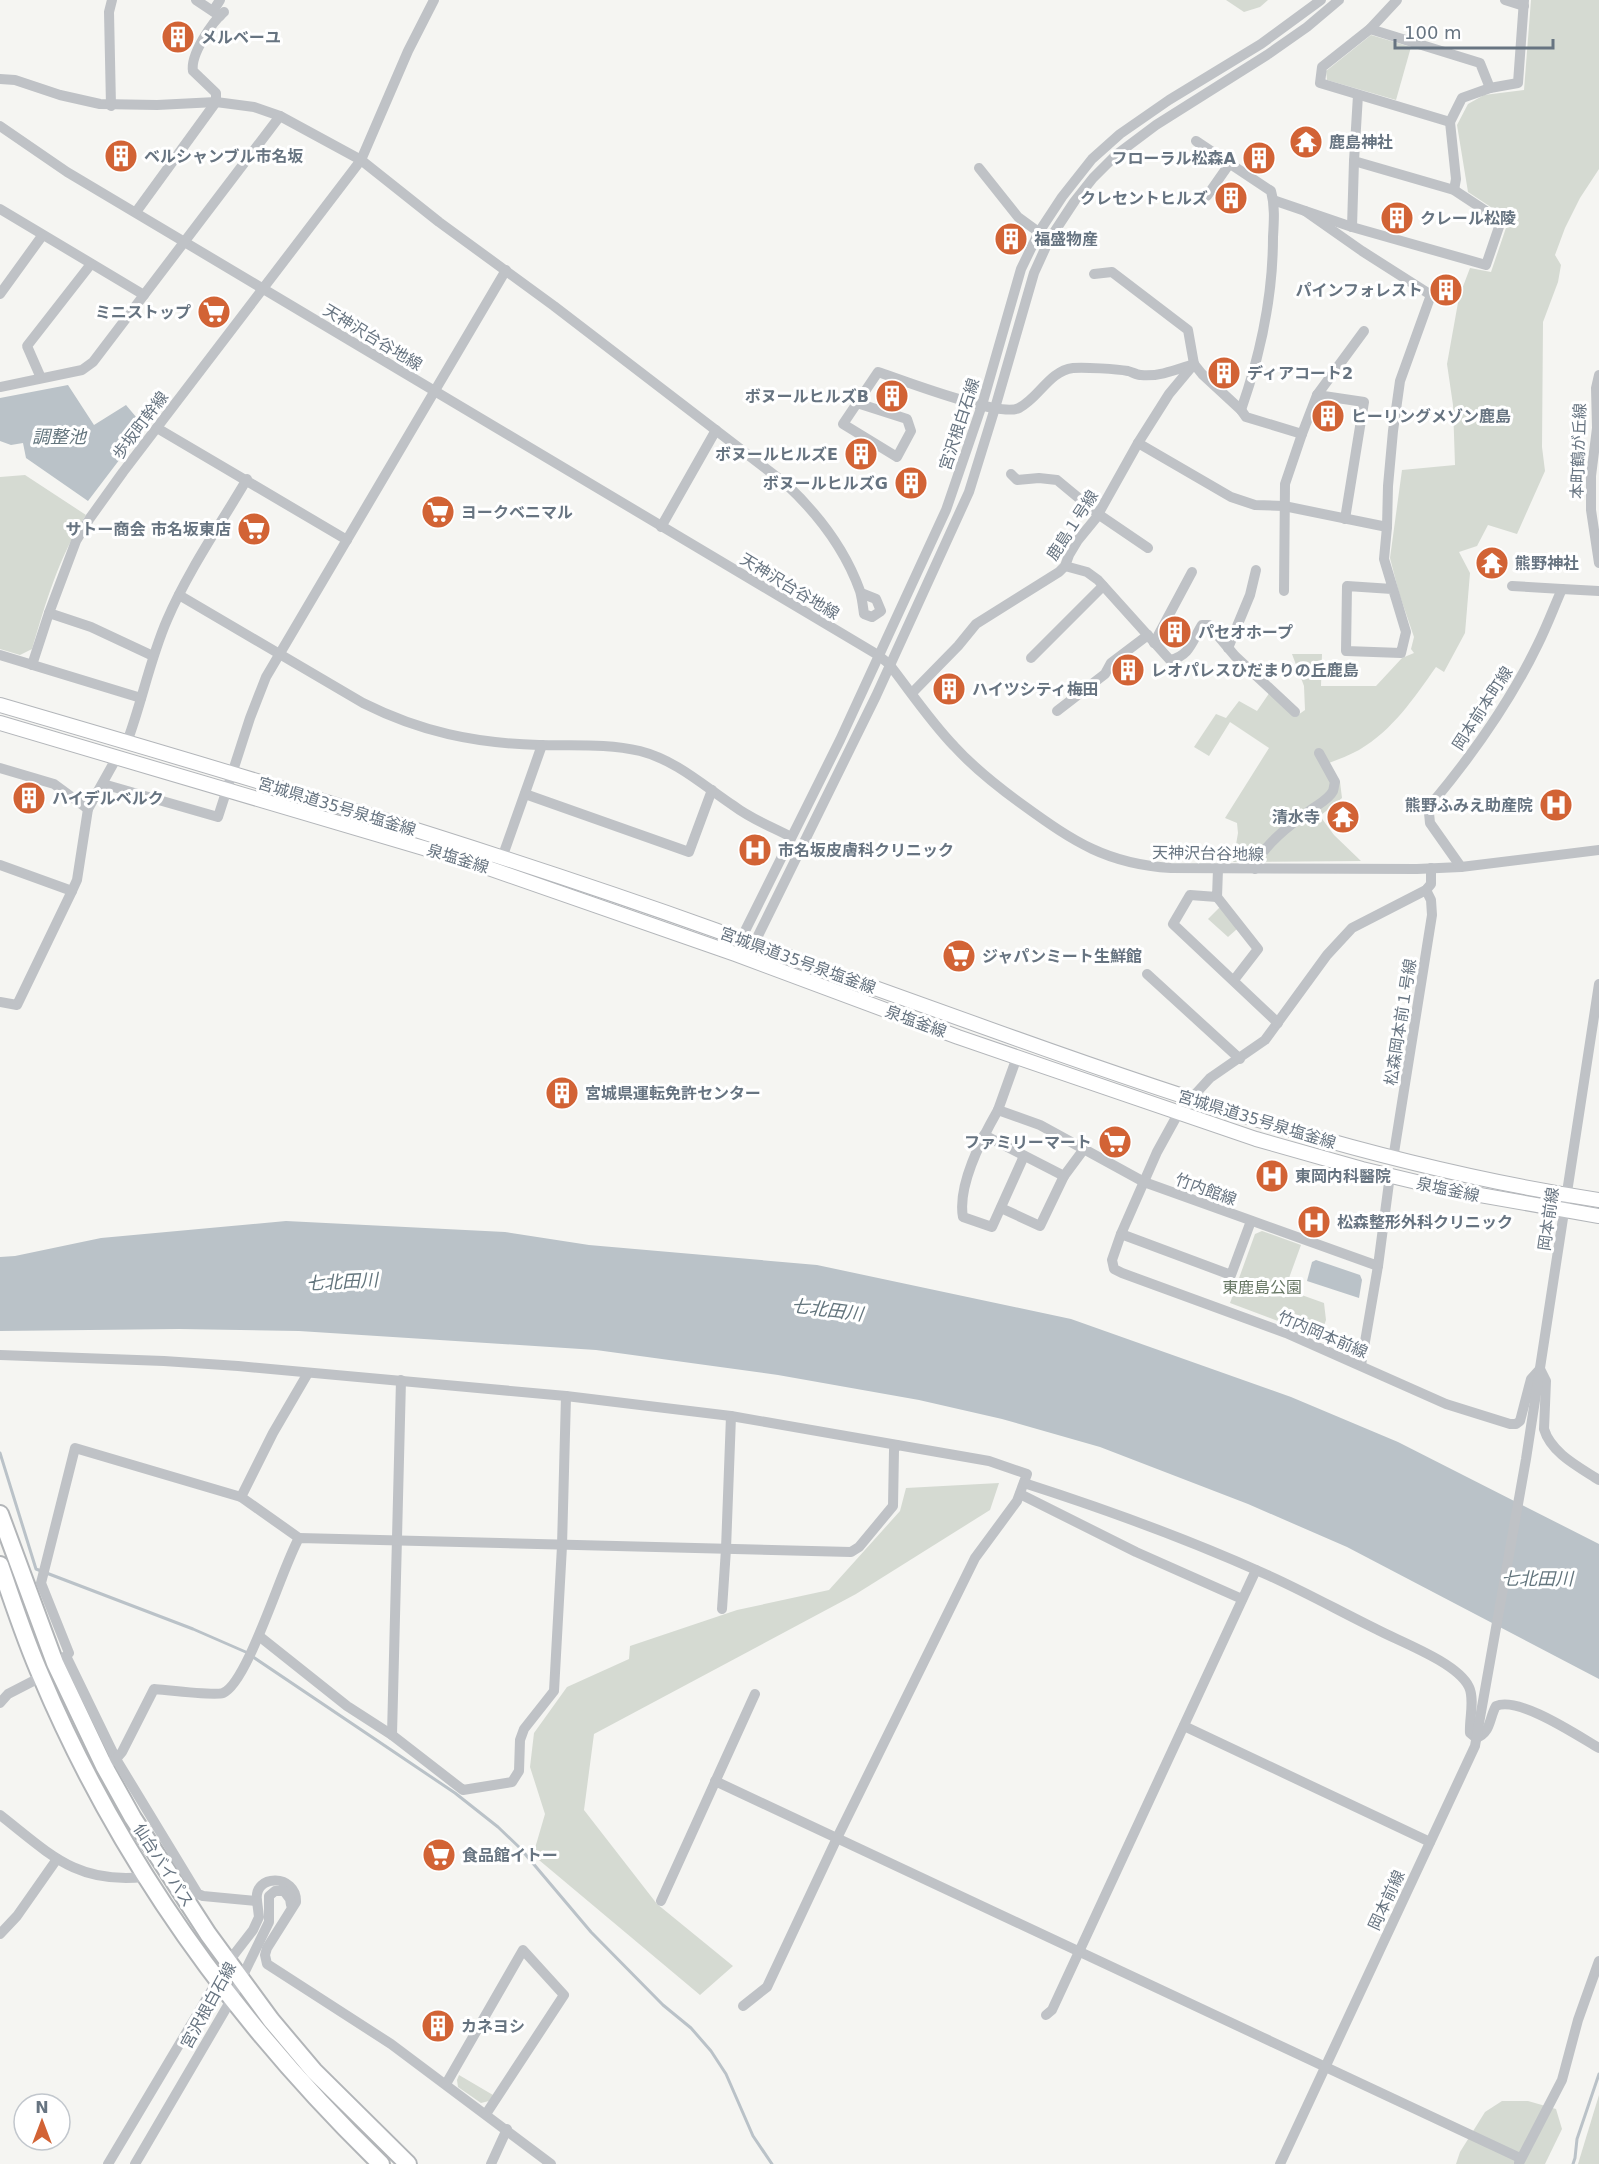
<svg xmlns="http://www.w3.org/2000/svg" width="1599" height="2164" font-family="'DejaVu Sans','Noto Sans JP',sans-serif">
<style>
.green{fill:#d5dad2}
.water{fill:#bac2c8}
.lines{fill:none;stroke-linecap:round;stroke-linejoin:round}
.stream{stroke:#bac2c8;stroke-width:3}
.major-casing{stroke:#b3b6ba;stroke-width:16}
.highway-casing{stroke:#b2b5b8;stroke-width:20}
.minor{stroke:#bfc2c6;stroke-width:10}
.major{stroke:#fff;stroke-width:14}
.highway{stroke:#fff;stroke-width:16}
.labels{text-anchor:middle;stroke-width:6;stroke-linejoin:round;paint-order:stroke}
.poi-label{font-size:16px;font-weight:bold;fill:#677481;stroke:#fff;text-anchor:start}
.street-label{font-size:16px;fill:#677481;stroke:#fff}
.park-label{font-size:16px;fill:#687865;stroke:#fff}
.water-label{font-size:18px;font-style:italic;fill:#63757d;stroke:#fff}
</style>
<rect width="100%" height="100%" fill="#f5f5f2"/>
<g class="green">
<path d="M1226 0H1268L1260 7 1244 12Z"/>
<path d="M1531 0H1599V169L1580 198 1565 228 1555 255 1561 265 1558 282 1543 322 1542 447 1545 471 1517 534 1488 525 1477 546 1459 552 1470 573 1465 633 1444 672 1436 667C1414 698 1393 730 1359 750 1350 755 1339 759 1329 763L1340 782 1342 798 1320 816 1334 835 1361 861 1233 862 1238 833 1237 823 1225 818 1269 748 1230 722 1209 756 1194 747 1216 714 1226 718 1239 701 1257 711 1270 692 1295 717 1305 710 1304 686 1292 654H1322L1321 686H1376L1402 658 1414 653 1411 649 1414 637 1399 593 1390 558 1402 470 1455 465 1453 405 1447 364 1459 297 1470 268 1491 272 1509 219 1468 192 1457 125 1468 104 1484 95 1524 90Z"/>
<path d="M1371 35 1411 47 1396 100 1327 80 1326 71Z"/>
<path d="M25 475 86 515C59 556 46 602 32 649L20 655 0 649V477Z"/>
<path d="M1220 907 1237 929 1228 937 1208 919Z"/>
<path d="M1262 1231 1301 1245 1285 1289 1324 1303 1326 1320 1320 1337 1230 1303 1255 1234Z"/>
<path d="M999 1483 990 1510 856 1594 594 1734 584 1810 657 1904 733 1966 700 1995 533 1855 545 1814 530 1767 534 1733 567 1687 629 1659 630 1646 737 1610 829 1590 900 1511 906 1488Z"/>
<path d="M459 2075 493 2095 489 2101 481 2103 458 2087 457 2080Z"/>
<path d="M1599 2095V2164H1578Z"/>
<path d="M1502 2101H1528L1556 2109 1562 2129 1545 2164H1456L1460 2152 1485 2112Z"/>
</g>
<g class="water">
<path d="M68 385 94 425 126 405 142 424V430L88 501 26 458 23 443 11 445 0 441V398Z"/>
<path d="M286 1221 505 1232 589 1245 817 1265 1071 1319 1291 1397 1398 1442 1599 1544V1679L1347 1547 1248 1504 1100 1447 1002 1419 919 1400 778 1375 596 1350 299 1331 179 1329 0 1331V1257L15 1256 101 1238Z"/>
<path d="M1316 1260 1360 1275 1362 1280 1359 1298 1307 1281 1312 1262Z"/>
</g>
<g class="lines">
<g class="stream">
<path d="M0 1453 36 1569 193 1629 248 1653"/>
<path d="M253 1657 455 1793 498 1827 520 1848 591 1932 663 2005 691 2028 711 2051 726 2074 753 2136 772 2164"/>
<path d="M1573 2164 1575 2158 1577 2139 1599 2074"/>
</g>
<defs>
<g id="major">
<path d="M0 705C240 775 480 846 715 930 807 964 900 997 992 1030 1192 1102 1388 1168 1599 1200"/>
<path d="M0 723 471 862 735 954 958 1037 1256 1139 1362 1169 1446 1189 1599 1216"/>
</g>
<g id="highway">
<path d="M0 1514 55 1663 104 1766 133 1818 208 1934 271 2020 314 2071 408 2164"/>
<path d="M0 1565C13 1602 25 1640 41 1676 119 1861 237 2024 381 2164"/>
</g>
</defs>
<use href="#major" class="major-casing"/>
<use href="#highway" class="highway-casing"/>
<g class="minor">
<path d="M196 0 220 16"/>
<path d="M1397 0 1370 29 1322 67 1320 83 1450 122"/>
<path d="M1505 0 1524 6"/>
<path d="M213 11 220 0"/>
<path d="M1370 29 1480 63 1490 88"/>
<path d="M0 79 15 80 60 95 100 104 157 105 216 102 254 107 280 116 361 160 439 222 554 306 786 484C818 514 845 549 860 591 862 598 863 607 864 614L872 617 881 611 876 599 861 593"/>
<path d="M111 106 109 12 112 0"/>
<path d="M0 126 67 172 878 655 889 664C910 691 930 721 954 746 975 769 998 787 1023 805 1074 842 1107 864 1171 868L1417 869 1461 867 1599 850"/>
<path d="M979 168 1018 217 1044 236"/>
<path d="M1454 190 1456 179 1450 122 1462 98 1490 88 1518 83 1524 0"/>
<path d="M1207 196 1230 163"/>
<path d="M1273 200 1352 227 1486 265 1501 221 1454 190 1354 161 1358 95"/>
<path d="M0 209 144 295"/>
<path d="M1305 211 1362 251 1431 295 1400 381 1393 431 1388 486 1387 527 1384 559 1406 632 1401 653 1346 651 1347 586 1392 589"/>
<path d="M136 212 216 102V93L193 71C190 55 212 22 224 12"/>
<path d="M1352 227 1354 161"/>
<path d="M1094 274 1112 272 1188 330 1194 364 1202 374 1241 410C1261 353 1273 297 1273 237 1274 221 1275 206 1271 191L1196 141"/>
<path d="M0 294 42 236"/>
<path d="M1599 375 1596 388 1597 428 1591 476V510L1599 563"/>
<path d="M41 378 27 346 91 264"/>
<path d="M0 387 82 370 93 362 280 116"/>
<path d="M1317 395 1364 331"/>
<path d="M857 403 907 419 911 431 897 457 843 424 878 372C902 380 1000 418 1019 408 1039 398 1049 371 1073 368 1084 367 1117 369 1128 371 1132 372 1137 375 1141 375 1159 377 1178 369 1194 364"/>
<path d="M1241 410 1246 417 1302 434"/>
<path d="M157 428 347 540"/>
<path d="M1138 443 1231 497 1255 505 1284 506 1387 527"/>
<path d="M1011 474 1017 480 1039 478 1057 480 1098 514 1148 548"/>
<path d="M661 527 716 430"/>
<path d="M1065 566 1087 572 1098 580 1170 660C1190 656 1192 641 1202 625H1209L1235 656 1295 712"/>
<path d="M1512 586 1562 589"/>
<path d="M1284 591 1285 484 1302 434 1317 395 1364 402 1345 519"/>
<path d="M179 595 363 703C421 732 474 743 539 745 573 746 607 743 640 751 676 760 704 786 734 806 751 819 772 827 791 837"/>
<path d="M1154 643 1192 572"/>
<path d="M1228 648 1250 595 1256 570"/>
<path d="M0 655 141 698"/>
<path d="M153 656 91 627 49 613 76 541 90 518 123 472 361 160 408 51 434 0"/>
<path d="M1031 658 1103 586"/>
<path d="M32 665 49 613"/>
<path d="M912 693 958 646 976 624 1059 572 1065 566 1069 555 1078 540 1096 518 1138 443 1169 394 1194 364"/>
<path d="M1057 711 1105 674 1111 663 1148 635"/>
<path d="M127 742C142 702 150 659 167 620 188 571 220 525 247 479"/>
<path d="M0 768 54 784 88 809"/>
<path d="M103 784 218 817 250 718 266 677 506 270"/>
<path d="M525 794 689 852 712 790"/>
<path d="M502 858 542 745"/>
<path d="M0 865 72 891"/>
<path d="M1461 867 1430 823 1429 813 1433 802C1473 754 1511 700 1538 644 1547 626 1554 607 1562 589L1599 591"/>
<path d="M1431 868V884L1426 890 1352 928 1327 955 1265 1040 1210 1078 1179 1112 1157 1152 1121 1234 1112 1260 1114 1269 1122 1273 1286 1333 1446 1404 1510 1424H1516L1520 1421 1531 1379 1540 1369 1546 1381 1544 1429C1551 1453 1579 1467 1599 1480"/>
<path d="M1218 869 1217 897 1190 895 1173 924 1278 1023"/>
<path d="M1255 869C1259 847 1294 822 1312 809 1319 804 1329 799 1333 791 1334 788 1334 785 1335 782L1319 753"/>
<path d="M1217 897 1258 949 1234 980"/>
<path d="M738 945 840 740 946 510 982 405 1021 269 1039 232 1062 197 1092 159 1120 134 1169 100 1261 44 1321 0"/>
<path d="M751 950 876 696 969 492 995 408 1034 273 1049 240 1074 202 1093 178 1116 155 1156 125 1267 55 1307 27 1339 0"/>
<path d="M1147 974 1240 1059"/>
<path d="M0 1002 17 1005 72 891 77 880 88 809 117 757"/>
<path d="M1017 1057 998 1110 1040 1125 1144 1182 1378 1266 1390 1175"/>
<path d="M998 1110C982 1138 957 1185 963 1217L992 1227 1024 1156"/>
<path d="M984 1135 1064 1176 1040 1226 1001 1208"/>
<path d="M1393 1159 1432 915 1431 900 1426 890"/>
<path d="M1064 1176 1084 1149"/>
<path d="M1121 1234 1231 1275 1251 1221"/>
<path d="M0 1355 164 1361 238 1366 566 1396 731 1416 989 1461 1027 1474 1017 1501 975 1558 837 1838 767 1987 743 2006"/>
<path d="M1361 1365 1378 1266"/>
<path d="M1024 1483C1105 1509 1185 1538 1263 1573 1302 1590 1339 1611 1378 1630 1401 1642 1458 1663 1469 1687 1475 1700 1469 1719 1470 1733L1476 1738C1491 1733 1489 1718 1496 1706 1519 1696 1578 1736 1599 1748"/>
<path d="M1020 1494 1136 1552 1242 1599"/>
<path d="M241 1497 273 1433 308 1373"/>
<path d="M722 1609 726 1549 731 1416"/>
<path d="M259 1636 347 1706 392 1735 463 1790 512 1782 519 1771 520 1740 524 1729 554 1691 562 1546 566 1396"/>
<path d="M66 1656 116 1759 198 1894 203 1896 257 1901C253 1873 297 1874 296 1902L267 1948 265 1955 267 1964 391 2044 551 2164"/>
<path d="M63 1659 69 1653 41 1583 75 1448 241 1497 299 1538"/>
<path d="M0 1703 8 1694 41 1677"/>
<path d="M1184 1726 1430 1842"/>
<path d="M392 1735 401 1380"/>
<path d="M104 1766 116 1759 122 1752 154 1689C167 1690 214 1696 223 1693 248 1683 282 1567 299 1538L851 1552 859 1547 893 1506 894 1450 897 1445"/>
<path d="M715 1781 1520 2158"/>
<path d="M0 1815C50 1854 76 1884 144 1877"/>
<path d="M661 1901 755 1694"/>
<path d="M0 1934 17 1916 57 1859"/>
<path d="M1046 2015 1052 2010 1256 1570"/>
<path d="M446 2084 523 1950 564 1995 486 2114"/>
<path d="M1519 2163 1562 2080 1578 2020 1599 1961"/>
<path d="M108 2164 229 1961 253 1930 259 1917 257 1901"/>
<path d="M135 2164 231 2000 269 1922V1896L275 1891H284L290 1899 291 1905"/>
<path d="M491 2164 507 2129"/>
<path d="M1280 2164 1475 1746 1526 1459 1599 984"/>
</g>
<use href="#major" class="major"/>
<use href="#highway" class="highway"/>
</g>
<defs>
<symbol id="building-disc" viewBox="-11 -11 22 22"><circle r="9.5" fill="#d26335" stroke="#fff"/><path d="M-4-6H4V6H1V3H-1V6H-4ZM-2.5-4.3h1.7v1.8h-1.7ZM.8-4.3h1.7v1.8H.8ZM-2.5-1h1.7V.8h-1.7ZM.8-1h1.7V.8H.8Z" fill="#fff"/></symbol>
<symbol id="temple-disc" viewBox="-11 -11 22 22"><circle r="9.5" fill="#d26335" stroke="#fff"/><path d="M0-6L5-2H3V0L6.5 2.5H4V6H1.5V3h-3V6H-4V2.5H-6.5L-3 0V-2H-5Z" fill="#fff"/></symbol>
<symbol id="supermarket-disc" viewBox="-11 -11 22 22"><circle r="9.5" fill="#d26335" stroke="#fff"/><path d="M-6-5.5h2.5l.6 2H6L4.5 2H-2.5L-4.4-4H-6ZM-1.5 3.2a1.3 1.3 0 1 0 .1 0ZM3 3.2a1.3 1.3 0 1 0 .1 0Z" fill="#fff"/></symbol>
<symbol id="hospital-disc" viewBox="-11 -11 22 22"><circle r="9.5" fill="#d26335" stroke="#fff"/><path d="M-5-5h3v3.5h4V-5h3V5h-3V1.5h-4V5h-3Z" fill="#fff"/></symbol>
</defs>
<g fill-rule="evenodd">
<use href="#building-disc" x="159" y="18" width="38" height="38"/>
<use href="#temple-disc" x="1287" y="123" width="38" height="38"/>
<use href="#building-disc" x="102" y="137" width="38" height="38"/>
<use href="#building-disc" x="1240" y="139" width="38" height="38"/>
<use href="#building-disc" x="1212" y="179" width="38" height="38"/>
<use href="#building-disc" x="1378" y="199" width="38" height="38"/>
<use href="#building-disc" x="992" y="220" width="38" height="38"/>
<use href="#building-disc" x="1427" y="271" width="38" height="38"/>
<use href="#supermarket-disc" x="195" y="293" width="38" height="38"/>
<use href="#building-disc" x="1205" y="354" width="38" height="38"/>
<use href="#building-disc" x="873" y="377" width="38" height="38"/>
<use href="#building-disc" x="1309" y="397" width="38" height="38"/>
<use href="#building-disc" x="842" y="435" width="38" height="38"/>
<use href="#building-disc" x="892" y="464" width="38" height="38"/>
<use href="#supermarket-disc" x="419" y="493" width="38" height="38"/>
<use href="#supermarket-disc" x="235" y="510" width="38" height="38"/>
<use href="#temple-disc" x="1473" y="544" width="38" height="38"/>
<use href="#building-disc" x="1156" y="613" width="38" height="38"/>
<use href="#building-disc" x="1109" y="651" width="38" height="38"/>
<use href="#building-disc" x="930" y="670" width="38" height="38"/>
<use href="#building-disc" x="10" y="779" width="38" height="38"/>
<use href="#hospital-disc" x="1537" y="786" width="38" height="38"/>
<use href="#temple-disc" x="1324" y="798" width="38" height="38"/>
<use href="#hospital-disc" x="736" y="831" width="38" height="38"/>
<use href="#supermarket-disc" x="940" y="937" width="38" height="38"/>
<use href="#building-disc" x="543" y="1074" width="38" height="38"/>
<use href="#supermarket-disc" x="1096" y="1123" width="38" height="38"/>
<use href="#hospital-disc" x="1253" y="1157" width="38" height="38"/>
<use href="#hospital-disc" x="1295" y="1203" width="38" height="38"/>
<use href="#supermarket-disc" x="420" y="1836" width="38" height="38"/>
<use href="#building-disc" x="419" y="2007" width="38" height="38"/>
</g>
<g class="labels">
<g class="poi-label">
<text x="201" y="43">メルベーユ</text>
<text x="1329" y="148">鹿島神社</text>
<text x="144" y="162">ベルシャンブル市名坂</text>
<text x="1236" y="164" text-anchor="end">フローラル松森A</text>
<text x="1208" y="204" text-anchor="end">クレセントヒルズ</text>
<text x="1420" y="224">クレール松陵</text>
<text x="1034" y="245">福盛物産</text>
<text x="1423" y="296" text-anchor="end">パインフォレスト</text>
<text x="191" y="318" text-anchor="end">ミニストップ</text>
<text x="1247" y="379">ディアコート2</text>
<text x="869" y="402" text-anchor="end">ボヌールヒルズB</text>
<text x="1351" y="422">ヒーリングメゾン鹿島</text>
<text x="838" y="460" text-anchor="end">ボヌールヒルズE</text>
<text x="888" y="489" text-anchor="end">ボヌールヒルズG</text>
<text x="461" y="518">ヨークベニマル</text>
<text x="231" y="535" text-anchor="end">サトー商会 市名坂東店</text>
<text x="1515" y="569">熊野神社</text>
<text x="1198" y="638">パセオホープ</text>
<text x="1151" y="676">レオパレスひだまりの丘鹿島</text>
<text x="972" y="695">ハイツシティ梅田</text>
<text x="52" y="804">ハイデルベルク</text>
<text x="1533" y="811" text-anchor="end">熊野ふみえ助産院</text>
<text x="1320" y="823" text-anchor="end">清水寺</text>
<text x="778" y="856">市名坂皮膚科クリニック</text>
<text x="982" y="962">ジャパンミート生鮮館</text>
<text x="585" y="1099">宮城県運転免許センター</text>
<text x="1092" y="1148" text-anchor="end">ファミリーマート</text>
<text x="1295" y="1182">東岡内科醫院</text>
<text x="1337" y="1228">松森整形外科クリニック</text>
<text x="462" y="1861">食品館イトー</text>
<text x="461" y="2032">カネヨシ</text>
</g>
<g class="street-label">
<text transform="translate(373 337) rotate(31)" y="6">天神沢台谷地線</text>
<text transform="translate(959 424) rotate(-72)" y="6">宮沢根白石線</text>
<text transform="translate(140 425) rotate(-53)" y="6">歩坂町幹線</text>
<text transform="translate(1578 451) rotate(-88)" y="6">本町鶴が丘線</text>
<text transform="translate(1072 525) rotate(-57)" y="6">鹿島１号線</text>
<text transform="translate(790 586) rotate(31)" y="6">天神沢台谷地線</text>
<text transform="translate(1482 708) rotate(-57)" y="6">岡本前本町線</text>
<text transform="translate(337 806) rotate(17)" y="6">宮城県道35号泉塩釜線</text>
<text transform="translate(1208 853) rotate(1)" y="6">天神沢台谷地線</text>
<text transform="translate(458 858) rotate(17)" y="6">泉塩釜線</text>
<text transform="translate(798 960) rotate(20)" y="6">宮城県道35号泉塩釜線</text>
<text transform="translate(916 1021) rotate(20)" y="6">泉塩釜線</text>
<text transform="translate(1400 1022) rotate(-81)" y="6">松森岡本前１号線</text>
<text transform="translate(1257 1119) rotate(17)" y="6">宮城県道35号泉塩釜線</text>
<text transform="translate(1206 1189) rotate(20)" y="6">竹内館線</text>
<text transform="translate(1448 1189) rotate(12)" y="6">泉塩釜線</text>
<text transform="translate(1548 1219) rotate(-82)" y="6">岡本前線</text>
<text transform="translate(1323 1334) rotate(23)" y="6">竹内岡本前線</text>
<text transform="translate(164 1865) rotate(57)" y="6">仙台バイパス</text>
<text transform="translate(1386 1900) rotate(-65)" y="6">岡本前線</text>
<text transform="translate(208 2005) rotate(-61)" y="6">宮沢根白石線</text>
</g>
<g class="park-label">
<text x="1262" y="1293">東鹿島公園</text>
</g>
<g class="water-label">
<text x="59" y="443">調整池</text>
<text transform="translate(342 1282) rotate(-3)" y="6">七北田川</text>
<text transform="translate(827 1310) rotate(7)" y="6">七北田川</text>
<text x="1537" y="1585">七北田川</text>
</g>
</g>
<g transform="translate(42 2122)"><circle r="28" fill="#ffffff" stroke="#c2c7cd" stroke-width="1.5"/>
<path d="M0-4.5L10 22L0 15L-10 22Z" fill="#d26335"/>
<text y="-9" font-size="16" font-weight="bold" text-anchor="middle" fill="#677481">N</text>
</g>
<path d="M1395 39v9h158v-9" fill="none" stroke="#677481" stroke-width="3"/>
<text x="1404" y="39" font-size="18" fill="#677481" stroke="#ffffff" stroke-width="4.5" paint-order="stroke">100 m</text>
</svg>
